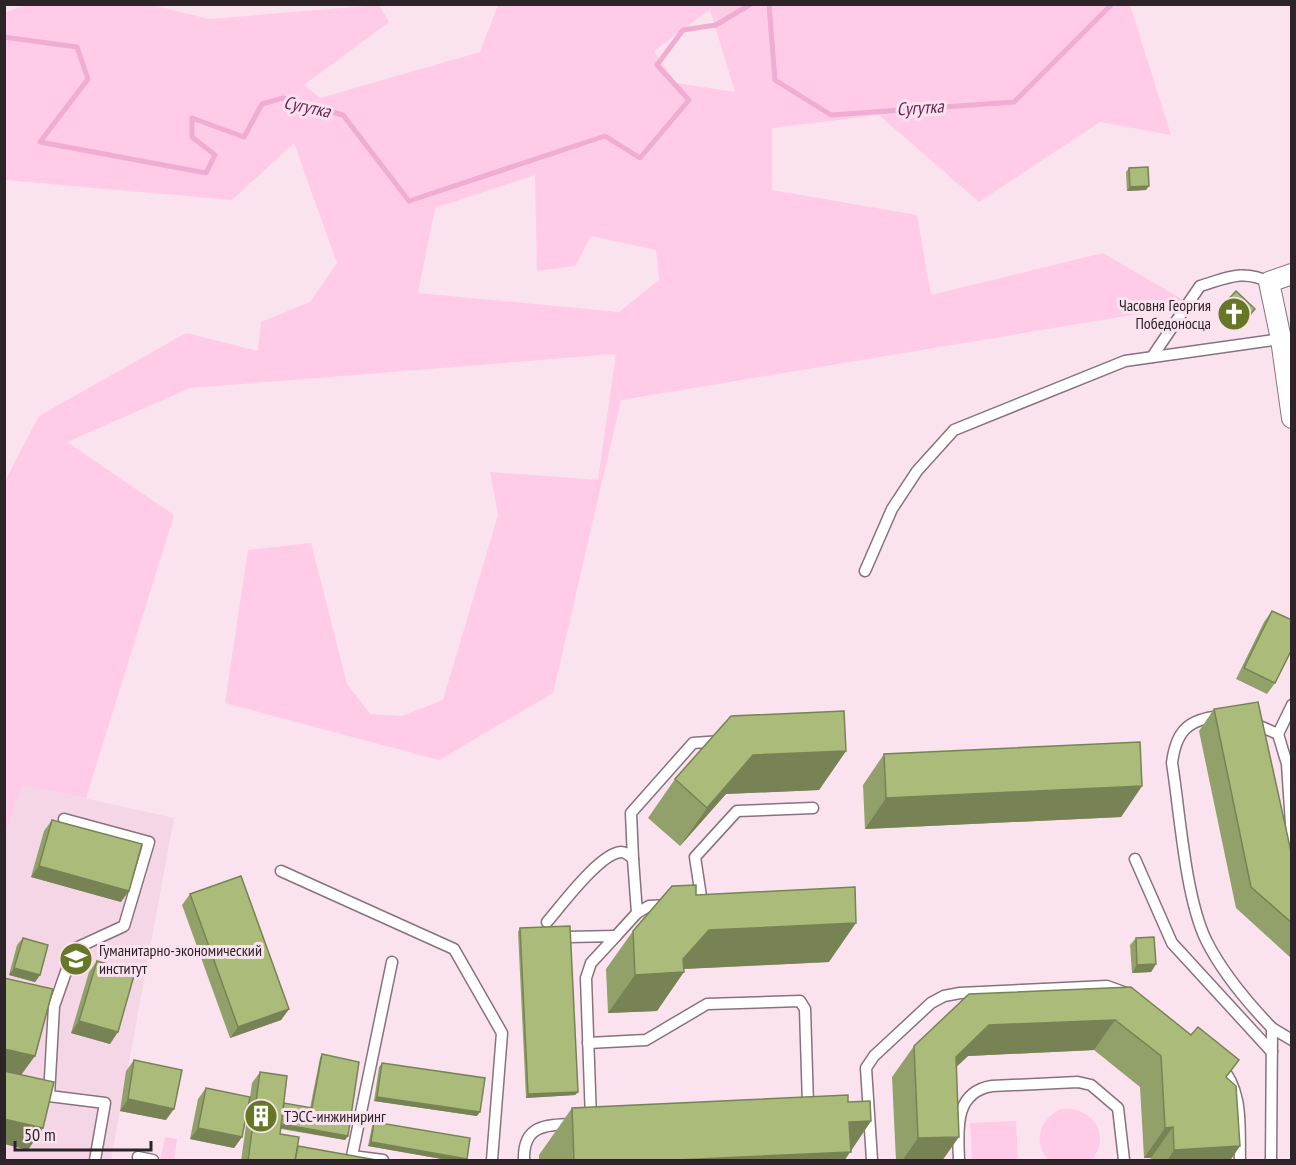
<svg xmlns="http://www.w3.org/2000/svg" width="1296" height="1165" font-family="'PT Sans Narrow',sans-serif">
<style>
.built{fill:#f5d6e7}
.green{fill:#ffcbe7;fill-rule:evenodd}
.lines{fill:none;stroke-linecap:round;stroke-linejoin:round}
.stream{stroke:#eeadd1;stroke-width:5}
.lane-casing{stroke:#87727d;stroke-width:13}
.street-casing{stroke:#87727d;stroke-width:22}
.lane{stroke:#fff;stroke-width:10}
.street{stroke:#fff;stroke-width:20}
.wall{fill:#92a169}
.shaded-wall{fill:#778355}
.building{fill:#aabb7a;stroke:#778355;stroke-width:1.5}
.labels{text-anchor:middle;stroke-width:6;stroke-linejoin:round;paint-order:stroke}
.poi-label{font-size:16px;fill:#2c2428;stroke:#fae3ef;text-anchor:start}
.water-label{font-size:18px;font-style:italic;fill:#6b2151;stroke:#fae3ef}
</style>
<rect width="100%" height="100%" fill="#fae3ef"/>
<path class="built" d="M21 784 174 818 111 1160H5L4 835Z"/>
<g class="green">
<path d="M148 4 209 19 379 5 389 22 304 85 320 98 480 52 498 5H1130L1171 135 1100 122 979 202 879 115 772 128V190L917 215 931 295 1103 253 1192 305 621 400 553 693 439 760 225 703 248 550 311 543 347 684 370 714 402 716 443 700 498 515 490 472 598 480 616 354 190 388 67 442 174 515 86 798 22 785 5 835V481L39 416 186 333 258 351 261 322 310 302 337 263 294 143 232 200 5 180V13L24 5ZM709 10H710L735 92 676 83 654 51ZM535 175 537 271 575 266 591 236 656 250 659 280 619 312 418 293 435 208Z"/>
<path d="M1061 1109C1092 1106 1112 1135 1092 1160H1048C1032 1141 1040 1119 1061 1109Z"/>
<path d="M1016 1121 1018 1160H972L970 1123Z"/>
<path d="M165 1137 177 1139 174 1160H160Z"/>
</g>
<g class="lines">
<g class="stream">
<path d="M769 4 775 80 831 115 1014 102 1111 5"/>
<path d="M4 37 77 47 88 79 40 142 206 173 215 155 192 137V118L244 137 262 104 283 98 343 115 409 201 605 136 640 158 689 100 657 65 683 30 716 25 751 4"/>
</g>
<defs>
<g id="lane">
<path d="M1152 357 1200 286C1227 278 1243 269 1269 282"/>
<path d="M865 571 892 509 917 471 954 430 1125 361 1281 339"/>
<path d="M1221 716C1188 719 1176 731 1172 763 1180 813 1185 896 1206 940 1222 972 1247 1002 1272 1028L1271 1160"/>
<path d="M1250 722 1278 734 1287 764 1292 839"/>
<path d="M1278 734 1292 705"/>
<path d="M64 819 149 842 124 926 74 949 54 1006 49 1096 105 1103 95 1160"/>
<path d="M633 859 631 813 693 743 722 741"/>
<path d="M1135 859 1172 943 1272 1052"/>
<path d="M281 871 454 949 502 1033 492 1160"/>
<path d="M702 903 695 857 737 811 813 808"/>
<path d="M547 922C561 906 600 853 621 852 626 852 629 855 633 859L637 913 649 906 670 905"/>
<path d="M616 936 637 913"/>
<path d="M568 937 616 936 591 963 586 978 591 1120"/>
<path d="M1272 1028 1292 1040"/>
<path d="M588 1043 646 1040 707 1004 800 1001 805 1009 808 1104 805 1109"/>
<path d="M1219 1064C1244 1091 1239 1126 1240 1160"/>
<path d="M138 1157 153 1160"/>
<path d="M383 1160 352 1156 392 962"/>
<path d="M524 1160C523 1125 545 1125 574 1124"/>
<path d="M872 1160 866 1068 874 1056 931 1003 944 996 960 993 1107 986 1129 994"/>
<path d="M959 1160C958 1132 953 1092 992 1086L1078 1082 1091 1085 1118 1108 1124 1160"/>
</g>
<path id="street" d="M1292 274 1269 282 1281 339 1292 418"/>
</defs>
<use href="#lane" class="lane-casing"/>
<use href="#street" class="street-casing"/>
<use href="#lane" class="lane"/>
<use href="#street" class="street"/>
</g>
<g class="wall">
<path d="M1129 168 1146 190 1127 191 1126 172Z"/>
<path d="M1224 304 1250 317 1237 330 1218 312Z"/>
<path d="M1272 611 1275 683 1267 694 1236 679 1264 622Z"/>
<path d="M1214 709 1292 856V959L1236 908 1199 731Z"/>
<path d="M846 751 819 790 726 794 680 846 648 818 675 779Z"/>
<path d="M884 754 1142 786 1121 817 865 829 863 785Z"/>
<path d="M52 820 121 902 31 877 44 831Z"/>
<path d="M190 894 289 1009 281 1020 230 1038 182 905Z"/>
<path d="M696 895 829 962 684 969 657 1011 608 1013 606 969 633 931Z"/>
<path d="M520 928 578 1092 575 1095 526 1098 518 932Z"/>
<path d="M23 938 40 975 35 982 9 975 17 945Z"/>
<path d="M1136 938 1156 964 1151 972 1132 973 1130 945Z"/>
<path d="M97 961 110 1044 71 1033 89 972Z"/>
<path d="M1131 987 1227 1077 1230 1161H1152L1151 1158H1144L1140 1087 1094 1050 968 1056 956 1067 942 1161H896L892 1077 914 1046Z"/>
<path d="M322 1054 348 1136 345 1140 281 1129 280 1134 298 1146 382 1161H241L250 1097 242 1137 234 1148 190 1139 198 1099 206 1088 250 1097 252 1083 260 1072 284 1103 310 1108 320 1058Z"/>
<path d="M134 1060 166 1120 120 1111 126 1071Z"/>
<path d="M382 1063 477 1116 374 1101 379 1067Z"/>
<path d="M848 1102 871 1121 844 1161H539V1155L572 1108Z"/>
<path d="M374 1122 466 1161H453L368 1146 372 1126Z"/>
</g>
<g class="shaded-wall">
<path d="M1149 186 1146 190 1127 191 1130 187Z"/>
<path d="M1255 309 1250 317 1237 330 1242 322Z"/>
<path d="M846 751 819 790 726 794 680 846 707 808 753 755Z"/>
<path d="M1142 786 1121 817 865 829 886 798Z"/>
<path d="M39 866 129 891 121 902 31 877Z"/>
<path d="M856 923 829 962 682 969 684 972 657 1011 608 1013 635 975 709 930Z"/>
<path d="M1156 964 1151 972 1132 973 1137 965Z"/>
<path d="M14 968 40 975 35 982 9 975Z"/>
<path d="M289 1009 281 1020 230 1038 238 1027Z"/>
<path d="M1115 1020 1094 1050 968 1056 935 1087 956 1057 989 1025Z"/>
<path d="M79 1021 118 1032 110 1044 71 1033Z"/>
<path d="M4 1049 35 1056 19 1078 4 1074Z"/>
<path d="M578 1092 575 1095 526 1098 528 1094Z"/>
<path d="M377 1097 480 1112 477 1116 374 1101Z"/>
<path d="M128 1099 174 1109 166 1120 120 1111Z"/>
<path d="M4 1119 43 1128 28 1150 4 1144Z"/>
<path d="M871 1121 844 1161H655L849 1122Z"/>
<path d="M277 1124 348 1136 345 1140 275 1127Z"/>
<path d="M1173 1127 1151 1158H1144L1165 1128Z"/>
<path d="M198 1128 242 1137 234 1148 190 1139Z"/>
<path d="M959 1137 942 1161H902L918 1138Z"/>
<path d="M371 1142 467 1159 466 1161H453L368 1146Z"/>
<path d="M1240 1146 1230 1161H1167L1174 1150Z"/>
</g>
<g class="building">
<path d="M1148 167 1149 186 1130 187 1129 168Z"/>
<path d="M1236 291 1255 309 1242 322 1224 304Z"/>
<path d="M1272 611 1292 620V649L1275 683 1244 668Z"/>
<path d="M1258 702 1292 856V923L1251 887 1214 709Z"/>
<path d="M844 711 846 751 753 755 707 808 675 779 731 716Z"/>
<path d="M1140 742 1142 786 886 798 884 754Z"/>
<path d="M52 820 142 844 129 891 39 866Z"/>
<path d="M241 876 289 1009 238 1027 190 894Z"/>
<path d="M696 885V895L855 887 856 923 709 930 683 959 684 972 635 975 633 931 672 886Z"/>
<path d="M570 926 578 1092 528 1094 520 928Z"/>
<path d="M1154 937 1156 964 1137 965 1136 938Z"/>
<path d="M23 938 48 945 40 975 14 968Z"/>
<path d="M97 961 135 972 118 1032 79 1021Z"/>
<path d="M4 978 53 989 35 1056 4 1049Z"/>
<path d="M1131 987 1191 1035 1198 1027 1239 1060 1226 1077 1236 1086 1240 1146 1174 1150 1173 1127 1165 1128 1161 1056 1115 1020 989 1025 956 1057 959 1137 918 1138 914 1046 969 994Z"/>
<path d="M322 1054 359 1062 348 1136 281 1124 284 1103 312 1108Z"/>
<path d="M134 1060 182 1070 174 1109 128 1099Z"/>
<path d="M382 1063 485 1078 480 1112 377 1097Z"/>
<path d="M4 1071 54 1082 43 1128 4 1119Z"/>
<path d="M260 1072 287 1076 280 1134 299 1137 295 1161H248Z"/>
<path d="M206 1088 250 1097 242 1137 198 1128Z"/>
<path d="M848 1095V1102L870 1101 871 1121 849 1122 851 1152 655 1161H574L572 1108Z"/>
<path d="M374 1122 470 1138 467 1159 371 1142Z"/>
<path d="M298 1146 382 1161H295Z"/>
</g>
<defs>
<symbol id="church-disc" viewBox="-11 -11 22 22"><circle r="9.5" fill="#667826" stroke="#fae3ef"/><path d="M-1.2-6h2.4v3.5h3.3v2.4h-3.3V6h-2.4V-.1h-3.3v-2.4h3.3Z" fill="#fff"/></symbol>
<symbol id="university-disc" viewBox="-11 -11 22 22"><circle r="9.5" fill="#667826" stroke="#fae3ef"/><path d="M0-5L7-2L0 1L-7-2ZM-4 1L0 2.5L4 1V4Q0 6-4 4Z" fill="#fff"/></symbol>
<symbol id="building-disc" viewBox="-11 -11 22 22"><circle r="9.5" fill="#667826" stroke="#fae3ef"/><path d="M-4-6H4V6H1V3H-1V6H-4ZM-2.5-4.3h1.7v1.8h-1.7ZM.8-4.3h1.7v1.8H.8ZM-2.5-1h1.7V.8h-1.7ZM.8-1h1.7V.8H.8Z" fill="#fff"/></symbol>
</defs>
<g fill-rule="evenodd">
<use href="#church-disc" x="1215" y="295" width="38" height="38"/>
<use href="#university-disc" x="57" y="940" width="38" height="38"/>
<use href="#building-disc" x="242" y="1097" width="38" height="38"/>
</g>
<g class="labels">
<g class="poi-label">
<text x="1211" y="311" text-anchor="end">Часовня Георгия<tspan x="1211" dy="18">Победоносца</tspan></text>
<text x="99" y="956">Гуманитарно-экономический<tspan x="99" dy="18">институт</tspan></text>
<text x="284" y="1122">ТЭСС-инжиниринг</text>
</g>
<g class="water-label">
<text transform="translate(307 107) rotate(12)" y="6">Сугутка</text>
<text transform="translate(920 108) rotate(-4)" y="6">Сугутка</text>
</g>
</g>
<rect width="1296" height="1165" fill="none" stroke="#2c2428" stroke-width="12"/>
<path d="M15 1141v9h136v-9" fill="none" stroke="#2c2428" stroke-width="3"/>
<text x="24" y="1141" font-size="18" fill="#2c2428" stroke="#fae3ef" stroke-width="4.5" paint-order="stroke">50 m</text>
</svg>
